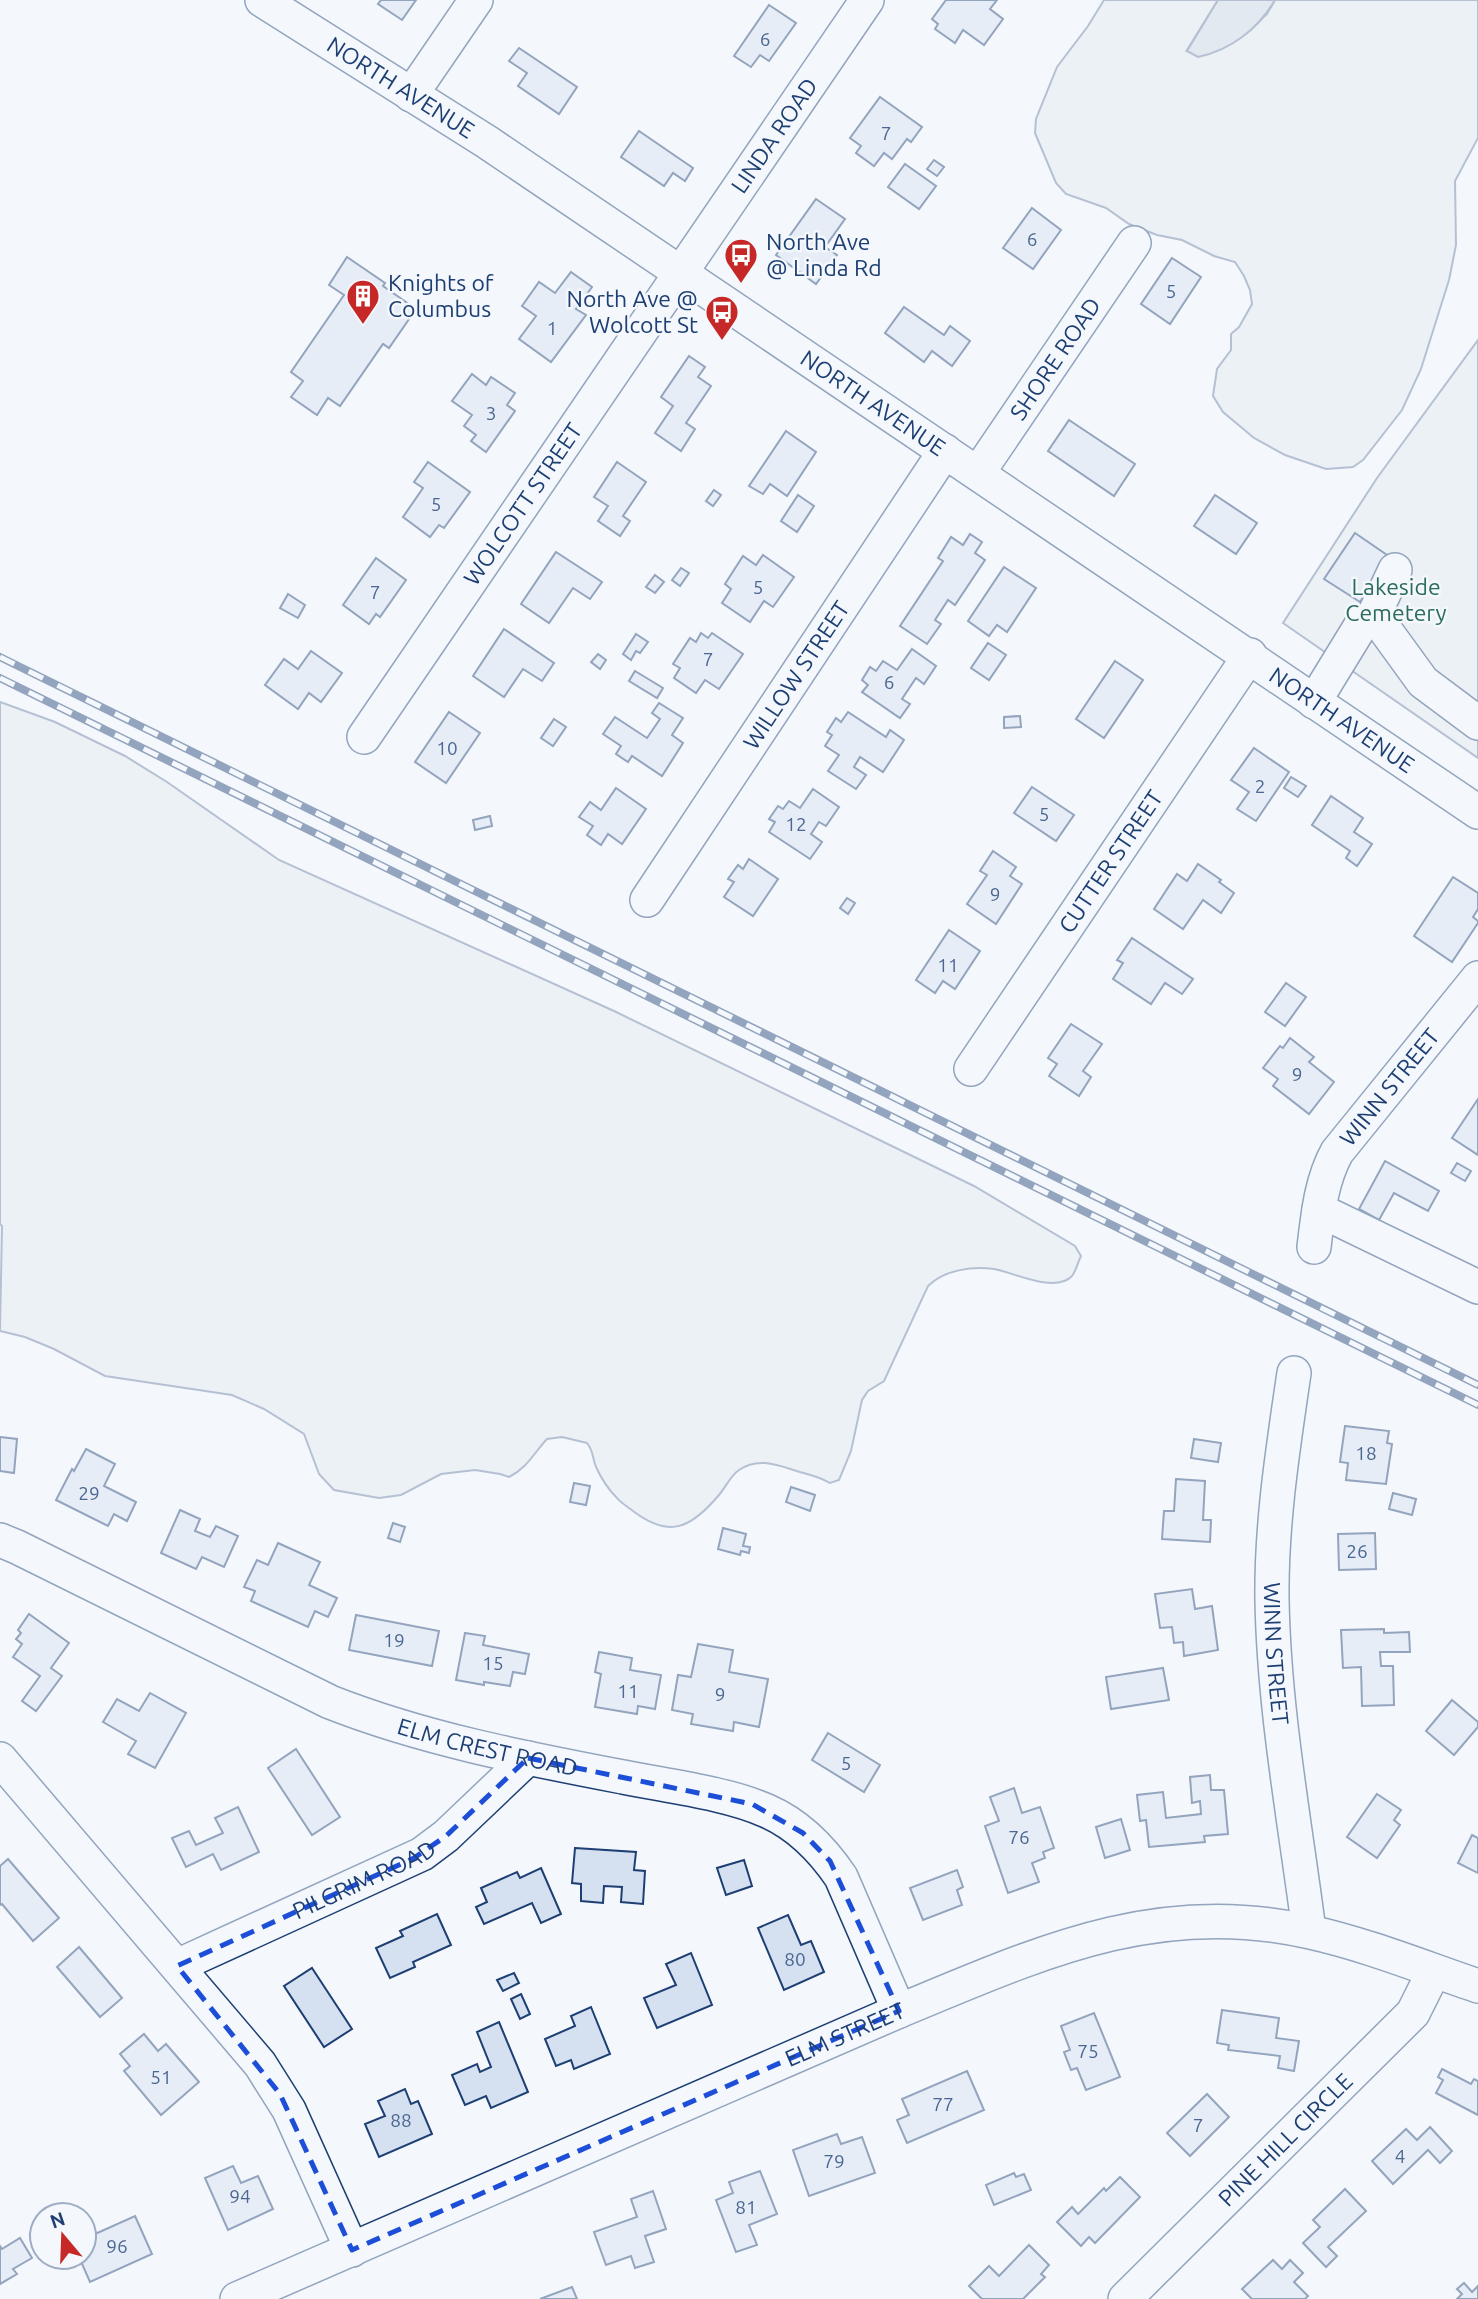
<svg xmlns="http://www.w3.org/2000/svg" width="1478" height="2299" font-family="Ubuntu,sans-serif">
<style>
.green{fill:#e3e9f0;stroke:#687fa3;stroke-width:2}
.water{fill:#cfd7e4;stroke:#687fa3;stroke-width:2}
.building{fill:#d5e0f0;stroke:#1d3f73;stroke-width:2}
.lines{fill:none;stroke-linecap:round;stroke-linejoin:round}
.minor-casing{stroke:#1d3f73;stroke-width:36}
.minor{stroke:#f4f7fb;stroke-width:33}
.rail-casing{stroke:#1d3f73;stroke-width:8}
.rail{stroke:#f4f7fb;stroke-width:5;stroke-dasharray:16;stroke-linecap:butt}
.marked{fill:none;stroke:#1d4ed8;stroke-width:5;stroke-dasharray:14 9;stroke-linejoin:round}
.labels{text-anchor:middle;stroke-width:5;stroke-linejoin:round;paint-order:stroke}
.number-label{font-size:19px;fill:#4b6792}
.street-label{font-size:23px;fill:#1d3f73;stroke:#f4f7fb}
.poi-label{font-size:23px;fill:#1d3f73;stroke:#f4f7fb;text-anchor:start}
.park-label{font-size:23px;fill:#2c6c60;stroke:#f4f7fb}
</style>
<rect width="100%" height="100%" fill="#f4f7fb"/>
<g class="green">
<path d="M1104 0H1218L1187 50 1247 33 1267 14 1275 0H1478V138L1455 181 1456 245 1449 280 1421 369 1402 410 1363 460 1353 467 1326 469 1285 455 1254 438 1223 412 1213 396 1217 369 1231 350V334L1239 327 1252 304 1250 290 1244 276 1235 262 1214 256 1182 240 1157 235 1129 224 1106 208 1066 194 1056 183 1035 133 1036 119 1057 67 1088 26Z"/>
<path d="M1478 340V758L1283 623 1377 478Z"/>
<path d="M0 702 55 722 125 756 167 782 279 860 614 1011 974 1186 1075 1246 1081 1256C1078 1262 1076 1271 1072 1276 1055 1294 1013 1272 994 1269 972 1266 944 1270 928 1286L884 1381 868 1391 862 1400 851 1451 839 1480 830 1483C820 1477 811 1475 800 1472 780 1466 759 1456 739 1470 730 1476 726 1487 719 1495 691 1528 670 1539 633 1511 628 1507 621 1503 617 1498 608 1489 601 1478 596 1467 592 1457 594 1452 587 1443L562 1437 547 1439C534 1453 527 1468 509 1477L500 1474 475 1470 441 1474 401 1495 379 1498 334 1490 319 1474 304 1434 264 1409 232 1395 105 1376 54 1349 25 1337 0 1331 2 1226 0 1224Z"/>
</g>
<path class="water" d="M1218 0H1275C1258 29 1231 50 1198 57L1187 51Z"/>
<g class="building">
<path d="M381 0H416L402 20 378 4Z"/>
<path d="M946 0H997L990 9 1003 19 984 45 963 30 955 43 935 29 938 24 932 19Z"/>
<path d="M769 5 796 23 769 61 760 55 751 67 734 56Z"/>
<path d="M519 48 577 87 559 114 518 86 527 73 509 61Z"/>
<path d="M880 97 922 127 911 142 907 139 892 159 884 153 874 166 856 153 861 146 850 138Z"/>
<path d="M639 131 693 168 685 181 673 173 664 186 621 157Z"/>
<path d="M934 160 944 167 937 176 927 169Z"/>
<path d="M905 164 936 186 919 209 888 187Z"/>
<path d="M816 199 845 219 825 247 837 255 816 284 776 255Z"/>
<path d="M1032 208 1061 230 1033 269 1003 248Z"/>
<path d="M347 257 385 283 383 286 416 309 389 348 383 344 340 406 328 398 317 415 291 397 303 381 291 372 344 295 329 285Z"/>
<path d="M1172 258 1201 277 1170 324 1141 304Z"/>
<path d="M571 272 592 287 576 309 586 315 551 362 519 339 536 316 522 306 539 282 555 293Z"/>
<path d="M904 307 944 335 950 326 970 341 952 366 932 351 924 362 885 333Z"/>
<path d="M689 356 705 367 698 377 711 386 686 423 695 429 681 451 655 433 673 406 661 397Z"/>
<path d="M472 374 486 385 491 377 515 393 507 405 515 411 486 452 471 441 476 435 464 426 472 415 452 401Z"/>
<path d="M1069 420 1135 464 1114 496 1048 451Z"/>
<path d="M786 431 816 452 787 496 770 484 763 494 749 486Z"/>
<path d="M428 462 470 492 444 528 439 525 430 537 403 517 423 488 414 482Z"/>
<path d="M617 462 646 482 623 516 630 521 620 536 598 521 608 506 594 497Z"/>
<path d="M714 490 721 495 713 506 706 501Z"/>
<path d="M798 495 814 506 797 532 781 521Z"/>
<path d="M1215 495 1257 523 1236 554 1194 526Z"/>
<path d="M1355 533 1390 557 1360 602 1324 579Z"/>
<path d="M970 534 982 542 975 553 985 560 955 605 948 600 935 620 941 624 927 644 900 626 943 561 938 558 951 537 963 545Z"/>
<path d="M556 552 602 582 590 599 573 588 549 623 521 604Z"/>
<path d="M763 555 794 577 773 607 764 601 750 622 722 603 731 589 725 584 743 556 756 565Z"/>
<path d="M376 558 406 580 380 617 376 614 369 624 343 605Z"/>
<path d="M1004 567 1036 588 1007 632 997 625 989 636 968 621Z"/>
<path d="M681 568 689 573 680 586 672 580Z"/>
<path d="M655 575 664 582 655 593 646 587Z"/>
<path d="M288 594 305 605 298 618 280 608Z"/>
<path d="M504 629 554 663 542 681 523 669 504 697 473 676Z"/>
<path d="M701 633 708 638 712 633 743 654 719 689 705 680 696 693 674 678 680 668 673 664 690 638 696 642Z"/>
<path d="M636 634 648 642 640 653 636 651 631 660 623 654Z"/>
<path d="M988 643 1006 655 989 680 971 668Z"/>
<path d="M912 649 936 666 924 684 916 678 902 699 910 704 900 718 862 692 868 685 862 680 870 667 876 671 883 661 897 670Z"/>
<path d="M311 651 342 673 321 702 309 693 298 709 265 685 284 659 298 669Z"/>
<path d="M598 654 606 660 600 669 591 662Z"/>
<path d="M1115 661 1143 680 1104 738 1076 719Z"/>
<path d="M635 671 663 688 657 698 629 681Z"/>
<path d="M659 703 683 718 672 735 683 743 662 776 632 756 628 762 616 754 621 746 603 734 615 717 647 738 660 719 652 713Z"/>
<path d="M449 712 480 733 446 783 415 762Z"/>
<path d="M848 712 886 737 890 730 904 740 883 772 860 757 854 767 866 775 856 789 828 771 839 755 825 746 832 735 827 732 836 718 841 722Z"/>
<path d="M1020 716 1021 727 1004 728V717Z"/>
<path d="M554 719 566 727 553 746 541 738Z"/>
<path d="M1254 748 1289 772 1256 821 1237 809 1249 792 1231 780Z"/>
<path d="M1291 777 1306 786 1298 797 1284 788Z"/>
<path d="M1032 787 1074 815 1056 841 1014 813Z"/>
<path d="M616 788 646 809 622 844 608 834 601 845 587 835 593 826 579 817 590 802 601 810Z"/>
<path d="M813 789 839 807 826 826 819 822 811 834 822 842 810 859 769 832 775 822 769 819 778 806 783 809 789 801 800 808Z"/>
<path d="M1331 796 1363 818 1354 832 1372 844 1357 866 1346 858 1350 851 1312 825Z"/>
<path d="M490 816 492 826 475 830 473 820Z"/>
<path d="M993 851 1016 867 1010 876 1022 884 996 924 967 904 987 875 980 871Z"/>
<path d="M749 859 778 879 753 916 724 897 734 882 728 879 738 865 743 869Z"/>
<path d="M1198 864 1221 880 1219 882 1234 893 1221 913 1203 900 1183 929 1154 909 1177 874 1187 881Z"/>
<path d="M1453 877 1478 893V909L1473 917 1478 921V923L1452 962 1414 936Z"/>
<path d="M847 898 855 903 848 914 840 908Z"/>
<path d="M949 930 980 951 955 989 943 981 935 993 916 980Z"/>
<path d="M1132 938 1193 979 1182 994 1165 983 1151 1004 1113 979 1123 963 1117 960Z"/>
<path d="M1286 983 1306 997 1285 1026 1265 1012Z"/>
<path d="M1071 1024 1102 1044 1083 1071 1091 1077 1079 1096 1049 1076 1057 1064 1048 1058Z"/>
<path d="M1290 1038 1314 1057 1309 1062 1334 1082 1309 1114 1273 1086 1278 1079 1263 1068 1280 1046 1283 1048Z"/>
<path d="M1478 1099V1155L1452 1138Z"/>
<path d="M1385 1161 1439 1191 1428 1211 1394 1193 1379 1220 1359 1209Z"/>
<path d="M1457 1163 1471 1171 1465 1181 1451 1173Z"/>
<path d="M1345 1426 1389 1431 1387 1443 1392 1444 1386 1484 1346 1480 1348 1463 1340 1462Z"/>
<path d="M0 1437 17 1439 14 1473 0 1471Z"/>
<path d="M1194 1439 1221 1443 1218 1462 1191 1458Z"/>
<path d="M86 1449 115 1464 104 1486 136 1502 127 1521 114 1514 108 1526 56 1500 72 1469 74 1471Z"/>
<path d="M1176 1479 1205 1481 1203 1520H1211L1210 1542 1162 1539 1164 1511H1174Z"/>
<path d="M574 1483 590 1486 586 1505 570 1502Z"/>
<path d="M791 1487 815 1495 810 1511 786 1502Z"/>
<path d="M1393 1493 1416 1499 1412 1515 1389 1509Z"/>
<path d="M180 1510 200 1519 195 1531 210 1537 216 1526 238 1536 224 1567 202 1557 196 1569 161 1553Z"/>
<path d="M393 1523 405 1527 400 1542 388 1538Z"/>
<path d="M723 1528 746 1534 743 1546 750 1547 749 1553 741 1551 740 1555 718 1549Z"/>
<path d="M1375 1533 1376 1569 1339 1570 1338 1534Z"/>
<path d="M278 1543 320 1562 309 1585 337 1598 328 1617 315 1611 308 1627 251 1601 255 1591 244 1587 257 1560 268 1565Z"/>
<path d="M1192 1589 1195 1609 1212 1606 1218 1650 1184 1656 1183 1642 1174 1643 1172 1627 1160 1628 1155 1594Z"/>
<path d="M29 1614 69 1643 51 1668 62 1676 36 1711 22 1701 40 1676 13 1657 22 1644 16 1639 21 1633 18 1630Z"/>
<path d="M356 1615 439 1631 432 1666 349 1650Z"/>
<path d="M1384 1629V1633L1409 1632 1410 1652H1380L1381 1666H1393L1394 1705 1362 1706 1361 1667 1343 1668 1341 1630Z"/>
<path d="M465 1633 485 1636 483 1645 529 1654 525 1674 513 1672 510 1686 484 1682V1685L456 1680Z"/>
<path d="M698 1644 733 1650 729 1672 768 1679 759 1727 734 1722 733 1731 691 1724 693 1714 672 1710 678 1675 691 1677Z"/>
<path d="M599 1652 632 1658 630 1670 661 1675 655 1709 638 1706 637 1714 595 1707 601 1674 595 1672Z"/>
<path d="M1163 1668 1169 1700 1111 1709 1106 1677Z"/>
<path d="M150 1693 186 1713 155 1768 128 1754 136 1741 103 1722 117 1699 139 1711Z"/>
<path d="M1452 1700 1478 1722V1727L1454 1755 1426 1731Z"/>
<path d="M828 1733 880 1765 864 1792 812 1760Z"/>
<path d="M296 1749 340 1817 312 1835 268 1768Z"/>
<path d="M1210 1775 1211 1790H1224L1228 1834 1204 1836 1205 1842 1149 1847 1146 1820 1140 1821 1137 1795 1163 1792 1166 1818 1201 1814 1200 1801 1192 1803 1190 1777Z"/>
<path d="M1014 1788 1022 1813 1040 1807 1054 1848 1043 1852 1045 1858 1032 1863 1039 1882 1008 1893 985 1826 999 1821 990 1797Z"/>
<path d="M1377 1794 1401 1810 1394 1820 1400 1825 1377 1858 1347 1837Z"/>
<path d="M238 1807 259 1852 221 1870 213 1854 186 1867 172 1838 189 1831 196 1845 223 1833 215 1818Z"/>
<path d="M1121 1819 1130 1850 1105 1858 1096 1827Z"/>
<path d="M1472 1835 1478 1838V1873L1458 1863Z"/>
<path d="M575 1848 636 1852 634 1870 645 1871 643 1904 621 1902 622 1887 604 1886 603 1903 581 1901V1884L572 1883Z"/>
<path d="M8 1859 59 1918 33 1941 2 1904 0 1905V1866Z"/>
<path d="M744 1860 752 1886 726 1895 717 1868Z"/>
<path d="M541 1868 561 1914 541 1923 532 1903 484 1924 476 1907 487 1902 481 1888 517 1872 520 1878Z"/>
<path d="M957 1870 963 1887 957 1890 962 1905 923 1920 910 1888Z"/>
<path d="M437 1914 451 1945 413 1962 415 1967 390 1978 376 1948 403 1936 400 1931Z"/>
<path d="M788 1915 801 1945 811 1941 824 1972 784 1990 758 1928Z"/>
<path d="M79 1947 122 1998 100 2017 57 1967Z"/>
<path d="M691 1953 712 2005 657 2028 644 1998 676 1985 666 1964Z"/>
<path d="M312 1968 352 2029 324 2047 284 1986Z"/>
<path d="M514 1973 519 1983 503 1991 497 1980Z"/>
<path d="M521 1994 530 2014 520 2019 511 1999Z"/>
<path d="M591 2007 610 2054 574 2069 571 2060 556 2066 545 2039 575 2026 571 2016Z"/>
<path d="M1222 2010 1279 2018 1276 2038 1299 2041 1294 2071 1278 2068 1280 2056 1228 2050 1229 2045 1217 2043Z"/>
<path d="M1094 2013 1120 2077 1086 2090 1077 2068 1071 2070 1064 2052 1070 2050 1061 2026Z"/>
<path d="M499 2022 528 2092 491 2108 486 2096 465 2105 452 2075 477 2064 480 2072 491 2067 477 2032Z"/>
<path d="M144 2034 158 2051 166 2044 199 2082 161 2115 124 2071 130 2066 120 2054Z"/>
<path d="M1442 2069 1471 2084 1474 2079 1478 2081V2115L1436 2093 1443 2080 1438 2077Z"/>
<path d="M967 2071 984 2110 907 2143 897 2120 909 2115 902 2099Z"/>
<path d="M405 2089 411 2104 418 2101 432 2134 379 2157 365 2124 385 2116 378 2101Z"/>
<path d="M1207 2094 1229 2117 1190 2156 1167 2133Z"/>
<path d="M1430 2127 1452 2151 1440 2163 1428 2150 1393 2184 1372 2161 1406 2129 1417 2140Z"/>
<path d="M837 2134 841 2144 862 2137 875 2173 809 2196 793 2150Z"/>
<path d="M233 2166 241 2183 258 2176 273 2209 228 2230 205 2178Z"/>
<path d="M760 2171 777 2214 749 2225 757 2245 736 2252 716 2200 733 2193 729 2182Z"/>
<path d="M1014 2173 1016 2177 1024 2174 1031 2190 994 2205 986 2185Z"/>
<path d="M1120 2177 1140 2197 1095 2243 1089 2237 1081 2246 1057 2222 1072 2207 1078 2214 1104 2188 1106 2191Z"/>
<path d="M1345 2189 1366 2211 1328 2247 1337 2256 1326 2267 1303 2243 1320 2227 1313 2220Z"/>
<path d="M653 2191 666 2229 645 2236 654 2262 635 2268 631 2256 606 2265 594 2232 637 2217 631 2199Z"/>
<path d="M135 2216 152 2254 90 2282 79 2257H84V2239Z"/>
<path d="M20 2238 32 2258 13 2269 17 2274 0 2284V2246L2 2249Z"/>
<path d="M1029 2245 1049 2265 1041 2274 1045 2277 1023 2299H982L969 2286 989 2266 999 2276Z"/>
<path d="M1273 2260 1282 2269 1290 2260 1303 2273 1294 2282 1308 2296 1305 2299H1252L1242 2289Z"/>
<path d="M1464 2283 1472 2292 1478 2286V2299H1457L1462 2294 1457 2289Z"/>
<path d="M572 2287 577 2299H540Z"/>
</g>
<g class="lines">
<defs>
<g id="minor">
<path id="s1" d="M262 0 487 142 1478 812"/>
<path d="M411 95 476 0"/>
<path id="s2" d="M978 473 1134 243"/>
<path d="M1373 617 1395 570"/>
<path d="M1314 702 1363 622 1373 617 1378 620 1423 682 1478 723"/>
<path id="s3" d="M364 737 867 0"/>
<path id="s4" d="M647 900 945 451"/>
<path id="s5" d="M971 1069 1250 655"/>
<path d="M1319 1210 1478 1287"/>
<path id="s6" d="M1314 1247C1318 1214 1321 1181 1337 1152L1478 978"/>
<path id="s7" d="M1294 1373C1283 1448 1271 1524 1272 1600 1274 1711 1295 1822 1309 1931"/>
<path id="s8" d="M0 1540 17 1547 330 1702C424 1739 524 1758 623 1777 667 1786 727 1793 767 1811 799 1825 822 1849 841 1877L899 2011"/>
<path d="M0 1759 260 2064 289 2110 352 2250"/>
<path id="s9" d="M177 1966 422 1854 446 1836 528 1758"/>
<path id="s10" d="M237 2299 899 2011C1037 1954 1157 1897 1310 1932 1368 1945 1422 1967 1478 1986"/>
<path id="s11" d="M1125 2299 1413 2013 1434 1971"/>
</g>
</defs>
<use href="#minor" class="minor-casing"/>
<use href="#minor" class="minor"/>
<defs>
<g id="rail">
<path d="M0 657 1478 1385"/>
<path d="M0 678 1478 1405"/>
</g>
</defs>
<use href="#rail" class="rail-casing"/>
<use href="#rail" class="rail"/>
</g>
<path d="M0 0H1478V2299H0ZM528 1758 752 1804 803 1833 830 1861 899 2011 352 2250 280 2094 177 1966 414 1858 446 1836Z" fill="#f4f7fb" fill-opacity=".55" fill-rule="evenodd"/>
<path class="marked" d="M528 1758 752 1804 803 1833 830 1861 899 2011 352 2250 280 2094 177 1966 414 1858 446 1836Z"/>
<defs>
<symbol id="bus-pin" viewBox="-11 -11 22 30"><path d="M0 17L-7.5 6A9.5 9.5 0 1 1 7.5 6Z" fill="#c62828" stroke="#f4f7fb"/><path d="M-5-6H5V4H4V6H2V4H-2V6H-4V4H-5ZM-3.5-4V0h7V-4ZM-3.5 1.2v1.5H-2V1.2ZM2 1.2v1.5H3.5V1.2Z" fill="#fff"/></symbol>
<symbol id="building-pin" viewBox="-11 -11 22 30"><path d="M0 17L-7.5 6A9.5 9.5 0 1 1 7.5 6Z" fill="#c62828" stroke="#f4f7fb"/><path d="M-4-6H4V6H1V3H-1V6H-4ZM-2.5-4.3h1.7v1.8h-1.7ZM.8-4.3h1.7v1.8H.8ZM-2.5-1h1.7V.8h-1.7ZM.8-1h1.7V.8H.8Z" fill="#fff"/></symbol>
</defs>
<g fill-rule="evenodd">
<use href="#bus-pin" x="722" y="236" width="38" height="52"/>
<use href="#building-pin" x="344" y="277" width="38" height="52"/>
<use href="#bus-pin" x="703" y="293" width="38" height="52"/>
</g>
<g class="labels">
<g class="number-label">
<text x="765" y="46">6</text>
<text x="886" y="140">7</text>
<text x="1032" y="246">6</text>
<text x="1171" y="298">5</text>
<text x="552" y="335">1</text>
<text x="491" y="420">3</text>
<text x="436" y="511">5</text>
<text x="758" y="594">5</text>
<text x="375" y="599">7</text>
<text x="708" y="666">7</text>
<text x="889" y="689">6</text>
<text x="447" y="755">10</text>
<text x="1260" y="793">2</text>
<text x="1044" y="821">5</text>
<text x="796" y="831">12</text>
<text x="995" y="901">9</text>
<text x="948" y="972">11</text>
<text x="1297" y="1081">9</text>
<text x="1366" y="1460">18</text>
<text x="89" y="1500">29</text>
<text x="1357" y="1558">26</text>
<text x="394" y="1647">19</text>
<text x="493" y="1670">15</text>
<text x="628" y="1698">11</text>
<text x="720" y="1701">9</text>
<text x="846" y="1770">5</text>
<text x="1019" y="1844">76</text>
<text x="795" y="1966">80</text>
<text x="1088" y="2058">75</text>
<text x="161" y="2084">51</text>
<text x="943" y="2111">77</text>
<text x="401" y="2127">88</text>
<text x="1198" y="2132">7</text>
<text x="1400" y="2163">4</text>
<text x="834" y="2168">79</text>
<text x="240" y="2203">94</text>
<text x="746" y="2214">81</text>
<text x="117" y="2253">96</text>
</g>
<g class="street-label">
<text dy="8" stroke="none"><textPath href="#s1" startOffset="164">NORTH AVENUE</textPath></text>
<text dy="8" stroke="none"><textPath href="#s3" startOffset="728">LINDA ROAD</textPath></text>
<text dy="8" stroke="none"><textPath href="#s2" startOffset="138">SHORE ROAD</textPath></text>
<text dy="8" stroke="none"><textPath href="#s1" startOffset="732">NORTH AVENUE</textPath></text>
<text dy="8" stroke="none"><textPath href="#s3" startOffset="282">WOLCOTT STREET</textPath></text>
<text dy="8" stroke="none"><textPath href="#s4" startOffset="270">WILLOW STREET</textPath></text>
<text dy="8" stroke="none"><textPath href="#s1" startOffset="1298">NORTH AVENUE</textPath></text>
<text dy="8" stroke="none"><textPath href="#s5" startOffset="250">CUTTER STREET</textPath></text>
<text dy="8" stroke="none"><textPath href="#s6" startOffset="182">WINN STREET</textPath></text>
<text dy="8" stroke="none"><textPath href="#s7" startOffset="282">WINN STREET</textPath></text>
<text dy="8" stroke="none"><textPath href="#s8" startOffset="532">ELM CREST ROAD</textPath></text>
<text dy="8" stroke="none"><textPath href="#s9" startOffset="206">PILGRIM ROAD</textPath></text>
<text dy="8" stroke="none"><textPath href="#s10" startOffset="663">ELM STREET</textPath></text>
<text dy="8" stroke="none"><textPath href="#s11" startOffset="226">PINE HILL CIRCLE</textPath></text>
</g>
<g class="poi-label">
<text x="766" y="250">North Ave<tspan x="766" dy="26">@ Linda Rd</tspan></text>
<text x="388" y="291">Knights of<tspan x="388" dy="26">Columbus</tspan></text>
<text x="698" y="307" text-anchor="end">North Ave @<tspan x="698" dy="26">Wolcott St</tspan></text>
</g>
<g class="park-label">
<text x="1396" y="595">Lakeside<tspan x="1396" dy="26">Cemetery</tspan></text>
</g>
</g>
<g transform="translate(63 2236) rotate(341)"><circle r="33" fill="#f4f7fb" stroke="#9eadc5" stroke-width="2"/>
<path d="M0-5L12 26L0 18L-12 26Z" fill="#c62828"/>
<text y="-10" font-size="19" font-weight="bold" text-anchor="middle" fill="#1d3f73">N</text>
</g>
</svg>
